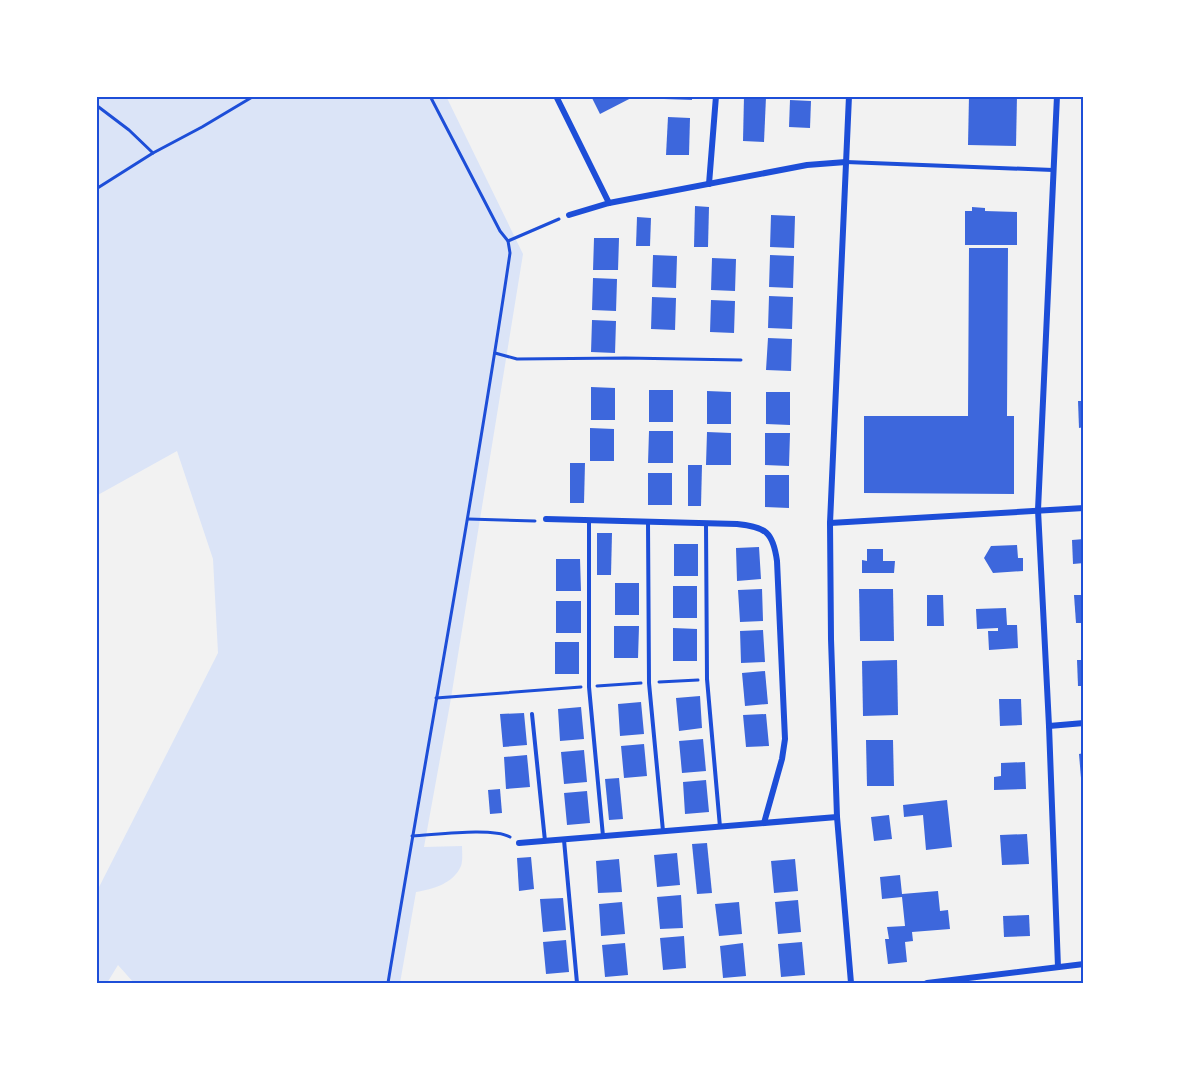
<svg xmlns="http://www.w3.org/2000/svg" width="1180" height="1079" viewBox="0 0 1180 1079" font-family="'Golos Text',sans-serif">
	<rect width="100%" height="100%" fill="#f2f2f2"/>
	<path fill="#dbe4f7" d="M96,96h350l77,158 -73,450 -26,143 38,-1c0,6 1,14 -1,20 -8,18 -28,23 -45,26l-16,91h-266l-16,-18 -11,18h-11v-90l122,-240 -5,-94 -36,-108 -81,45z"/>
	<g fill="#3d67dc">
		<polygon points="591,96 635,96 600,114"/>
		<polygon points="664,96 692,96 692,100 664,99"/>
		<polygon points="744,96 766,97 764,142 743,141"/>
		<polygon points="969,96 1017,96 1016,146 968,145"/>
		<polygon points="790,100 811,101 810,128 789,127"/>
		<polygon points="668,117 690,118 689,155 666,155"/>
		<polygon points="695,206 709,207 708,247 694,247"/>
		<polygon points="972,207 985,208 985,211 1017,212 1017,245 965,245 965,211 972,211"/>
		<polygon points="771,215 795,216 794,248 770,247"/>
		<polygon points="637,217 651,218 650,246 636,246"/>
		<polygon points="594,238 619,238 618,270 593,270"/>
		<polygon points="969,248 1008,248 1007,416 1014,416 1014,494 864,493 864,416 968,416"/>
		<polygon points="653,255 677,256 676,288 652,287"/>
		<polygon points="770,255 794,256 793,288 769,287"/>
		<polygon points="712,258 736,259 735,291 711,290"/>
		<polygon points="593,278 617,279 616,311 592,310"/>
		<polygon points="769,296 793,297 792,329 768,328"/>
		<polygon points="652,297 676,298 675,330 651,329"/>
		<polygon points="711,300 735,301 734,333 710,332"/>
		<polygon points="592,320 616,321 615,353 591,352"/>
		<polygon points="768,338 792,339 791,371 766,370"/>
		<polygon points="591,387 615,388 615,420 591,420"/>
		<rect x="649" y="390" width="24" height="32"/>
		<polygon points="707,391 731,392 731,424 707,424"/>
		<polygon points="766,392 790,392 790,425 766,424"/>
		<polygon points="1078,401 1084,401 1084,427 1079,428"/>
		<polygon points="590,428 614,429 614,461 590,461"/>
		<polygon points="649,431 673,431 673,463 648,463"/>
		<polygon points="707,432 731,433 731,465 706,465"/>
		<polygon points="765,433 790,433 789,466 765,465"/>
		<polygon points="570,463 585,463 584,503 570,503"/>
		<polygon points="688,465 702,465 701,506 688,506"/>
		<rect x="648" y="473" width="24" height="32"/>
		<polygon points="765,475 789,475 789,508 765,507"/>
		<polygon points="597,533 612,533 611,575 597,575"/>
		<polygon points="1084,539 1084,563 1073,564 1072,540"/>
		<rect x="674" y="544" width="24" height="32"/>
		<polygon points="1017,545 1018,558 1023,558 1023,571 993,573 984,558 991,546"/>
		<polygon points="759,547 761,579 737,581 736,548"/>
		<polygon points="867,549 883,549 883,561 895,561 894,573 862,573 862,560 867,561"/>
		<polygon points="556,559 580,559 581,591 556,591"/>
		<rect x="615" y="583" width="24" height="32"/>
		<rect x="673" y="586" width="24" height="32"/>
		<polygon points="762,589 763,621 740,622 738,590"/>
		<polygon points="859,589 893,589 894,641 860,641"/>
		<polygon points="927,595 943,595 944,626 927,626"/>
		<polygon points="1074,595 1084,595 1084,623 1076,623"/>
		<rect x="556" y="601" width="25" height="32"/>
		<polygon points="1006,608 1007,625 1017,625 1018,648 989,650 988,631 998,631 998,628 977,629 976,609"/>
		<polygon points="614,626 639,626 638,658 614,658"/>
		<polygon points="673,628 697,629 697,661 673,661"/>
		<polygon points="763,630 765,662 741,663 740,631"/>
		<rect x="555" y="642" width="24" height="32"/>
		<polygon points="897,660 898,715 863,716 862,661"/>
		<polygon points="1077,660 1084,660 1084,686 1078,686"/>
		<polygon points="765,671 768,704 745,706 742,673"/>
		<polygon points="700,696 702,728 679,731 676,698"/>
		<polygon points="999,699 1021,699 1022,725 1000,726"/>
		<polygon points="641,702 644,734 620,736 618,704"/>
		<polygon points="581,707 584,739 560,741 558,709"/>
		<polygon points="524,713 527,745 503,747 500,714"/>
		<polygon points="766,714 769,746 746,747 743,715"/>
		<polygon points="703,739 706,771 682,773 679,741"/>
		<polygon points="866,740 893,740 894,786 867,786"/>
		<polygon points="644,744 647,776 624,778 621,746"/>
		<polygon points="584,750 587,782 564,784 561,752"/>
		<polygon points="1084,753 1084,778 1081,778 1079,754"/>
		<polygon points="527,755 530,787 506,789 504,757"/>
		<polygon points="1025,762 1026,789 994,790 994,777 1001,776 1001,763"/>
		<polygon points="619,778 623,819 609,820 605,779"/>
		<polygon points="706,780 709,812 685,814 683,782"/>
		<polygon points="500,789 502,813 490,814 488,790"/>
		<polygon points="587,791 590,823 567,825 564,793"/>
		<polygon points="947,800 952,847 926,850 923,815 904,817 903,805"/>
		<polygon points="889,815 892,839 874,841 871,817"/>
		<polygon points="1081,828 1084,828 1084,844 1082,844"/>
		<polygon points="1027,834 1029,864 1002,865 1000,835"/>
		<polygon points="707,843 712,893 697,894 692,844"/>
		<polygon points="677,853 680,885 657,887 654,855"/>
		<polygon points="531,857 534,889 519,891 517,858"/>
		<polygon points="619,859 622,892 598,893 596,861"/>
		<polygon points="795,859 798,891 774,893 771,861"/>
		<polygon points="900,875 902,894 938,891 940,911 948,910 950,929 912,932 913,941 905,942 907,962 888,964 885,939 889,939 887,927 905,926 902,897 882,899 880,877"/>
		<polygon points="681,895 683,928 660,929 657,897"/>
		<polygon points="563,898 566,930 543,932 540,899"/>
		<polygon points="798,900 801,932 778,934 775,902"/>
		<polygon points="622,902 625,934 601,936 599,904"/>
		<polygon points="739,902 742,934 719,936 715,904"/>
		<polygon points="1029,915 1030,936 1004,937 1003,916"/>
		<polygon points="684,936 686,968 663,970 660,938"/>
		<polygon points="566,940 569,972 546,974 543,942"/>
		<polygon points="802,942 805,975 781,977 778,944"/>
		<polygon points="625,943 628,975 605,977 602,945"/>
		<polygon points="743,943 746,976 723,978 720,946"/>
	</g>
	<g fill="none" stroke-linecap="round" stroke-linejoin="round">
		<g stroke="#1d4ed8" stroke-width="3">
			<polyline points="96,105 129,130 153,153"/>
			<polyline points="96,189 153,153 202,127 254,96"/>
			<polyline points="508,241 559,219"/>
			<polyline points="495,353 517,359 625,358 741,360"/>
			<polyline points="468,519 535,521"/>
			<polyline points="659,682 698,680"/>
			<polyline points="597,686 641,683"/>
			<polyline points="436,698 581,687"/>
			<path d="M412,836c23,-1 80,-9 98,1"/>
			<path d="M388,983c40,-243 86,-486 122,-730l-2,-12 -8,-10 -70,-135"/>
		</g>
		<g stroke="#1d4ed8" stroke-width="4">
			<polyline points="846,162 1053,170"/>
			<polyline points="589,521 589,687 603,836"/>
			<polyline points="648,522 649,683 663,831"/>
			<polyline points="706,524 707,679 720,827"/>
			<polyline points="532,714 545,841"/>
			<polyline points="564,840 577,983"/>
		</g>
		<g stroke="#1d4ed8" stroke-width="6">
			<polyline points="556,96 609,203"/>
			<polyline points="849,96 830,523 831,639 837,817 851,983"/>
			<polyline points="1057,96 1038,510 1049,726 1058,967"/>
			<polyline points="709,184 716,96"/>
			<polyline points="569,215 609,203 807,165 846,162"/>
			<path d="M546,519l191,5c29,3 36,8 40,37l8,178 -3,20 -18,64"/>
			<polyline points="830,523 1084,508"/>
			<polyline points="1049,726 1084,723"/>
			<polyline points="519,843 837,817"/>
			<polyline points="927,983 1084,964"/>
		</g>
	</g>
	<rect width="1180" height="1079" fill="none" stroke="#ffffff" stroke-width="195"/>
	<rect x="98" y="98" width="984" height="884" fill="none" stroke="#1d4ed8" stroke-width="2"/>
</svg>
